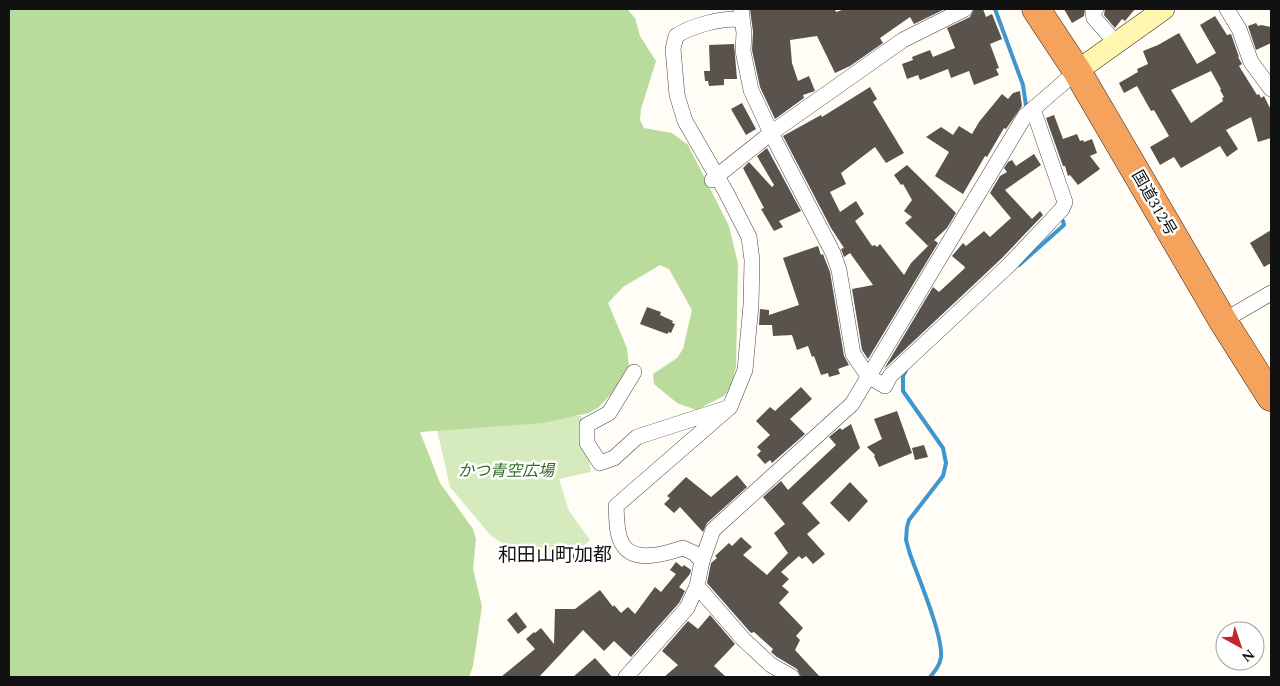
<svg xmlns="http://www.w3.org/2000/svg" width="1280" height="686" viewBox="0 0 1280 686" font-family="Spectral,'Noto Sans JP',serif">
	<rect width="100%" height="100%" fill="#fffdf5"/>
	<polygon fill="#d5ebbd" points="434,416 581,416 591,472 559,479 569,511 590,540 580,549 558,562 536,563 491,536 450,487"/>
	<polygon fill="#b9dc9c" points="9,9 627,9 635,18 640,36 656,61 641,109 640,120 644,128 672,133 688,145 729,226 738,264 736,367 730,388 724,396 696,410 677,403 654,384 653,374 677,358 683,349 692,310 669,269 660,265 623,287 608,303 627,348 629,368 627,377 598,408 589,413 543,423 420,432 440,483 473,529 476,539 473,569 482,606 473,666 469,677 9,677"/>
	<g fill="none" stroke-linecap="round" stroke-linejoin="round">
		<g stroke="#3f96cf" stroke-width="4">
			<polyline points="995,9 1023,85 1026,106"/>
			<polyline points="1019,265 1064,225 1063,221"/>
			<path d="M906,370l-3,6v15l40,57 3,15 -3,13 -34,44 -2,7 -1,13 4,14c8,23 33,81 31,103 -1,8 -6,14 -11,20"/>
		</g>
	</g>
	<g fill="#5a524d" fill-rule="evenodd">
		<polygon points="750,9 835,9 836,12 845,9 945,9 914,24 910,17 880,38 883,43 850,66 835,73 817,36 790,40 792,63 798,81 809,76 815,91 803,95 804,98 775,119 760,87 752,50 753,32"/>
		<polygon points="974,9 983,9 986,17 992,14 1002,39 990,44 999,68 996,69 999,75 974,85 969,71 951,78 948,69 920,80 918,75 907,79 902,64 913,60 912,57 930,50 933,57 955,48 947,28 970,17"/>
		<polygon points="1064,9 1085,9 1084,16 1072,23"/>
		<polygon points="1105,9 1135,9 1125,21 1122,19 1115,28 1104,15"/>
		<path d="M1215,16l12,19 4,-1 8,23h-1l4,7 -3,2 18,29 2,-1 2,4 3,-2 7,14v28l-13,4 -7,-25 -25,13 12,19 -11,8 -7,-11 -39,22 -7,-11 -14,8 -10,-18 19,-11 -15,-26 -3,1 -14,-25 -13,7 -5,-10 19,-11 -1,-3 11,-5 -5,-13 15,-6 21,-12 18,31 19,-11 -16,-28zM1211,71l10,18 -1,1 4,7 -2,1 1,3 -32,22 -20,-33z"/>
		<polygon points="1256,23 1258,26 1261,25 1271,27 1271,43 1256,50 1248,26"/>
		<polygon points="734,44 737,79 724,79 724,85 709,86 708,81 705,81 704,71 710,71 709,45"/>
		<polygon points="870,87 877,99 873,102 904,153 886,163 875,147 841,173 846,184 830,192 840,212 856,201 864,214 855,221 872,246 875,245 877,247 880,244 904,275 911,263 934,240 938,243 868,359 862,350 852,289 873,285 850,253 844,257 841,249 844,248 831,228 783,136 821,115 822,117"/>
		<polygon points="1020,91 1022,106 1006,129 1004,128 987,157 985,156 963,194 935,176 949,152 926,137 941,127 953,135 959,126 972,134 979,122 1002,94 1008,99 1013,93"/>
		<polygon points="742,103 756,129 746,135 731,109"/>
		<polygon points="1054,115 1063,139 1077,134 1080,141 1083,140 1084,142 1092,139 1097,153 1090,156 1100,169 1078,185 1070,175 1068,176 1065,166 1063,166 1046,118"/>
		<polygon points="767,148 801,211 779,221 783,227 774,231 761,209 764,208 743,168 749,162 772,187 774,185 757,156"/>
		<polygon points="1034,154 1041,165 1005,190 1032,219 1040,211 1043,215 1002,258 884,369 933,287 939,292 964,269 965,267 952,256 963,243 966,246 984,231 990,237 1011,218 990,193 1000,176 1007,172 1004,168 1008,162 1012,160 1016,166"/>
		<polygon points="907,165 956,213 947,228 928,246 905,223 912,217 904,211 912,200 903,184 901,185 894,175"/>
		<polygon points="1271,230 1271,263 1264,267 1250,243"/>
		<polygon points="818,246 821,255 823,254 824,257 830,272 844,356 849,365 838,369 840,374 829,377 828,373 821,375 814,356 812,357 808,346 797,350 792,335 773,336 772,325 759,325 760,309 769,310 769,315 799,305 783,258"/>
		<polygon points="647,307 661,312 660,315 673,321 672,323 675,324 671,333 669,332 667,334 640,324"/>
		<polygon points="801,387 812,399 790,419 805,434 772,463 770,460 765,464 757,455 761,451 757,447 770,435 756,421 770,407 775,411"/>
		<polygon points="897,411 912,453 879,467 874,456 875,455 867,447 882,439 874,419"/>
		<polygon points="851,424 860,448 802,503 820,523 807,534 825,554 813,564 806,556 802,559 799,556 781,572 789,579 782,586 789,592 779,603 803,628 796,636 800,640 795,650 820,677 801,677 797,669 777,657 771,652 773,649 754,632 751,633 707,583 711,563 717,558 715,556 729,543 732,546 741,537 752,547 743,555 767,575 788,553 774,533 785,524 763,497 781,481 788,490 836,445 829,437 840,428 842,430"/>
		<polygon points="924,445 928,457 915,460 912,448"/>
		<polygon points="737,475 747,487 707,523 703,532 680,507 674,513 664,504 670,498 667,496 686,477 711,497"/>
		<polygon points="850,482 868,501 849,522 830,503"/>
		<circle cx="569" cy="557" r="5.5"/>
		<polygon points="676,562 682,567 684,565 691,570 690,574 679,587 685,591 679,603 631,657 614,641 604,651 583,630 539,677 501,677 535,649 526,639 534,632 535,633 541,628 554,644 555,609 575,609 600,590 613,607 614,605 621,613 628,607 635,614 655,587 661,592 676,574 670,570"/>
		<polygon points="516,612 527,627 518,634 507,620"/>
		<polygon points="710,615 735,644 714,666 726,677 664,677 678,665 662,651 688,621 698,629"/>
		<polygon points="595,658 612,677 573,677"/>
	</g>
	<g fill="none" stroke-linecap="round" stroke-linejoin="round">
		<defs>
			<g id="street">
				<polyline points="741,9 744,33 743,51 751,90 771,133 833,253 839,270 853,354 868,376 885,386 890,376 1009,265 1062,209 1065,202 1033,109"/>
				<polyline points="1096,9 1093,13 1094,18 1117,44"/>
				<polyline points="1227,9 1239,29 1251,62 1271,89"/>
				<polyline points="712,180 771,133 903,40 965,9"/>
				<polyline points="1223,321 1271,293"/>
				<path d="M634,372l-25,41 -22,12v18l13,20 14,-5 23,-21 93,-30 -114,99c1,13 0,29 7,39 12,19 44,8 60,3l11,5 8,8"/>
				<path d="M730,407l15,-37 6,-65 1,-45 -3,-23 -23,-45 -41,-71 -8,-26 -4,-46 3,-13c15,-10 47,-19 65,-16"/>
				<polyline points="697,586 744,640 771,665 792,677"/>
				<polyline points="626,677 687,608 697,586 702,561 713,530 852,404 1025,116 1077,71"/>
			</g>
			<polyline id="secondary" points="1077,71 1164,9"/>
			<polyline id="highway" points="1036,9 1077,71 1223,321 1271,397"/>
		</defs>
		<use href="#street" stroke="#444" stroke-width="16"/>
		<use href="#secondary" stroke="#333" stroke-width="22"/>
		<use href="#highway" stroke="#222" stroke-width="29"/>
		<use href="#street" stroke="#fff" stroke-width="15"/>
		<use href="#secondary" stroke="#fff6b0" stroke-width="21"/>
		<use href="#highway" stroke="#f5a25d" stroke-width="28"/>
	</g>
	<g text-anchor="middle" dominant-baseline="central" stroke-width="5" stroke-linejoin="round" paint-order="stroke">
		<g font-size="16" fill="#111" stroke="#fff">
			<text transform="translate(1154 203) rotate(60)">国道312号</text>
		</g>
		<g font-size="16" font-style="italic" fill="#2f6b1f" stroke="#fff">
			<text x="506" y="471">かつ青空広場</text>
		</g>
		<g font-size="19" fill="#111" stroke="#fff">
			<text x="555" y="555">和田山町加都</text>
		</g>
	</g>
	<rect width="1280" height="686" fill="none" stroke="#111111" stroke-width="20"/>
	<g transform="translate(1240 646) rotate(140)"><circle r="24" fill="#ffffff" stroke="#a0a0a0"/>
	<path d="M0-4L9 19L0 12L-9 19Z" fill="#c4262e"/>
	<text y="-8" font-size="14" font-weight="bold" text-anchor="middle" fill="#111111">N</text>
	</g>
</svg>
